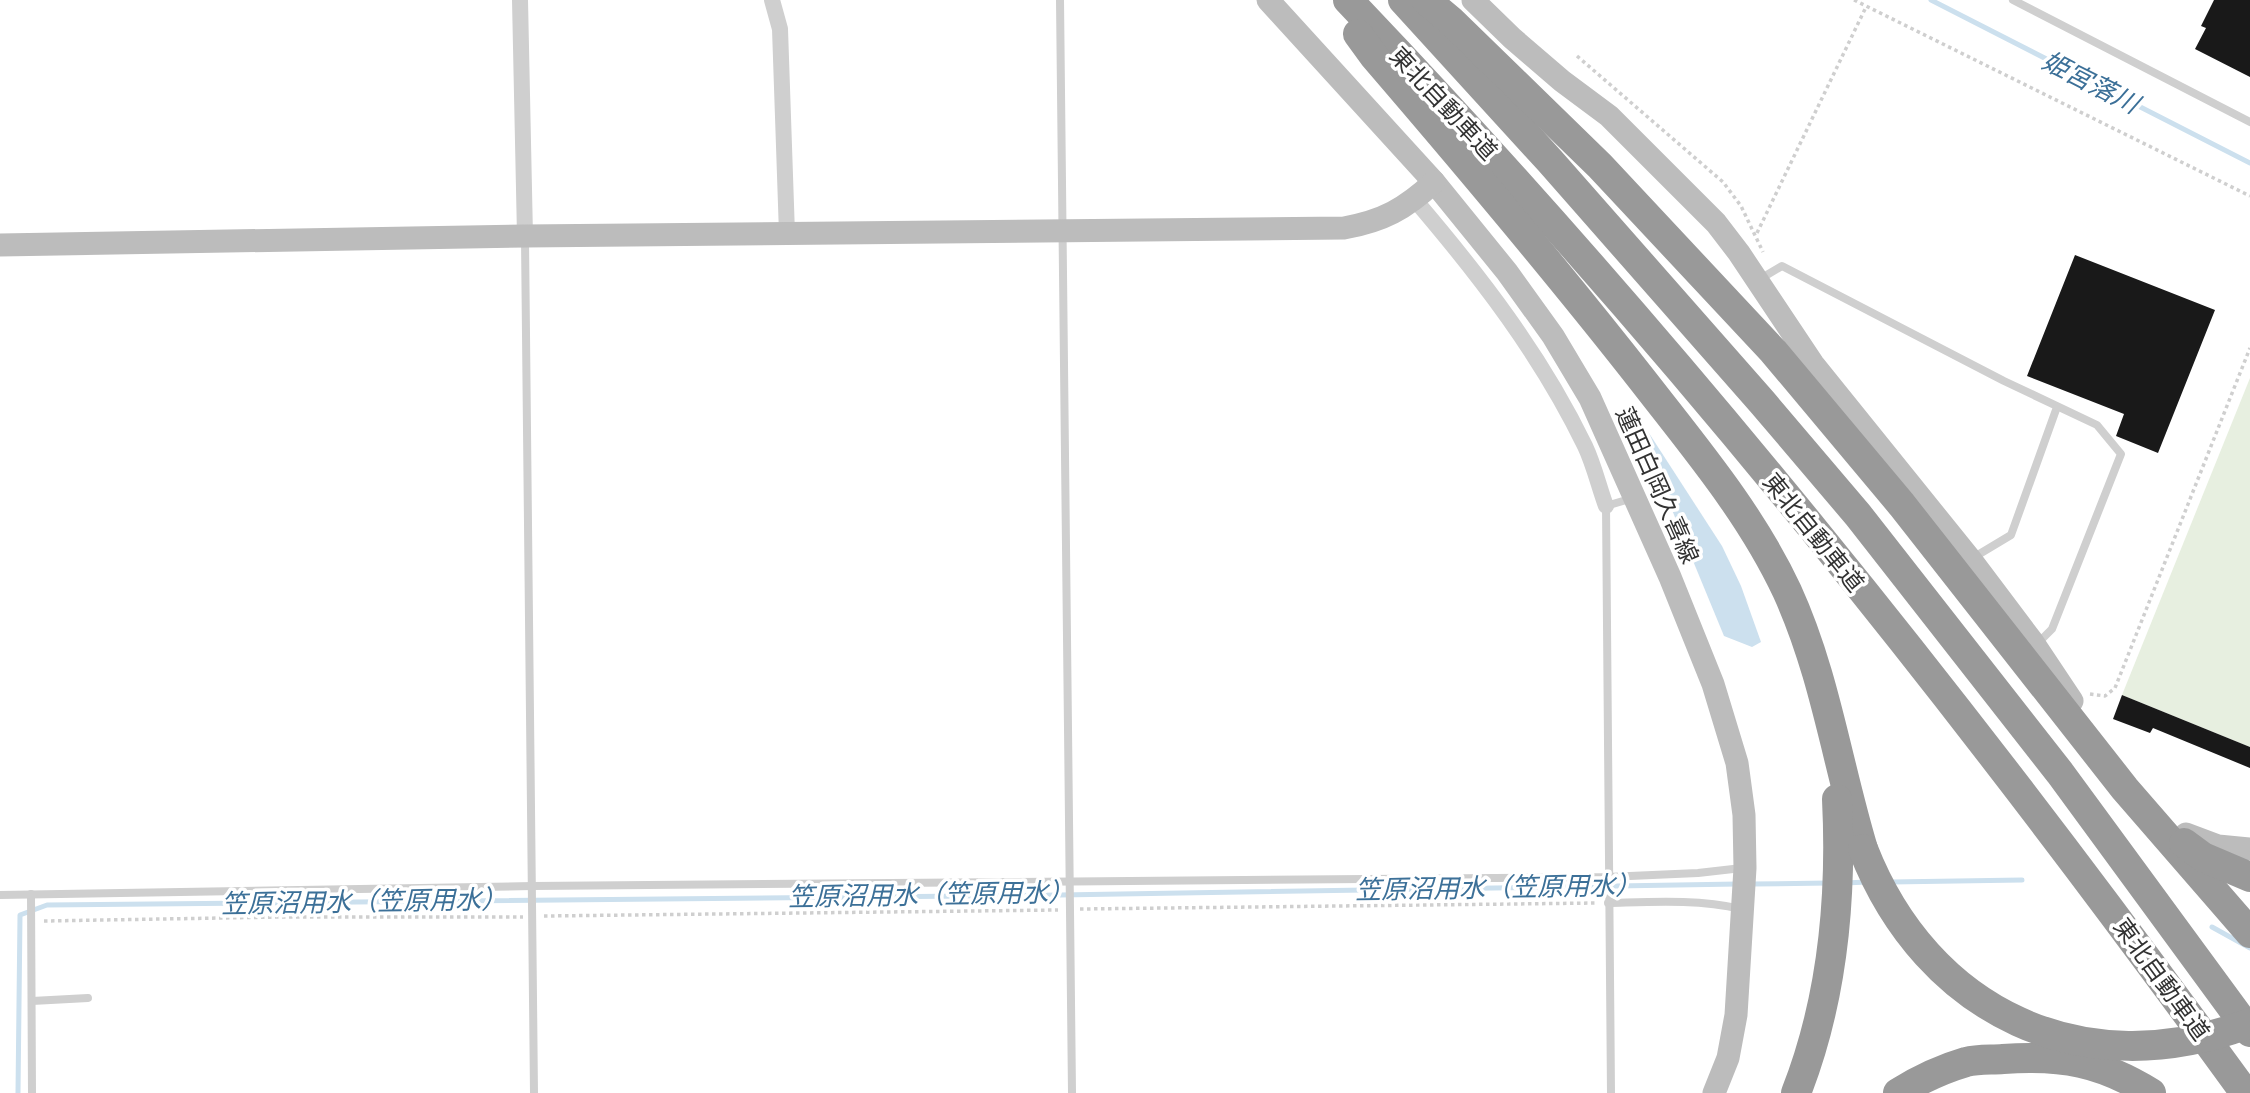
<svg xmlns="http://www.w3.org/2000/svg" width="2250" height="1093" viewBox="0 0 2250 1093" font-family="'Public Sans','Noto Sans JP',sans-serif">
	<rect width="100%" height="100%" fill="#fff"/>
	<polygon fill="#e7efe0" points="2250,378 2250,747 2122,695"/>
	<polygon fill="#cce0ee" points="1645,427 1722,546 1741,586 1761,642 1752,647 1724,636 1639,430"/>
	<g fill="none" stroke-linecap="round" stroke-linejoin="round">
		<g stroke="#cce0ee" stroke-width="5">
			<polyline points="1931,0 2250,163"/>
			<polyline points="1891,882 2022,880"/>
			<polyline points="1845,883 1867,882"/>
			<polyline points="1751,884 1829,883"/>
			<polyline points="2212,927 2250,948"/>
			<polyline points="18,1093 20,915 47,905 1060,895 1738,884"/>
		</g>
	</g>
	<g fill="#191919">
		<polygon points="2214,0 2250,0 2250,77 2195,49 2206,28 2201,26"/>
		<polygon points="2075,255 2215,310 2158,453 2116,436 2124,414 2027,376"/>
		<polygon points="2122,695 2250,747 2250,768 2153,728 2150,733 2113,719"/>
	</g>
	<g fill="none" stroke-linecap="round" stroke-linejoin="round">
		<g stroke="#cfcfcf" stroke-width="3.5" stroke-dasharray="3.5 3.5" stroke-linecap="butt">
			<polyline points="1854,0 2250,196"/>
			<polyline points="1577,56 1723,182 1741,206 1763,252"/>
			<polyline points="1757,233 1866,7"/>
			<polyline points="2090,694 2105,696 2115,688 2250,348"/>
			<polyline points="1080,909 1597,903"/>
			<polyline points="544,916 1058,910"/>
			<polyline points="44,921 280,917 523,917"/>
		</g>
		<g stroke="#cfcfcf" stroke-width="8">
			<polyline points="1060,0 1072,1093"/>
			<polyline points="2013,0 2250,122"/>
			<polyline points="525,239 534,1093"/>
			<polyline points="1760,279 1782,266 2004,381 2097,425 2121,454 2052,629 2036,645"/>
			<polyline points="1971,559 2011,535 2057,407"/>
			<polyline points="31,894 32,1093"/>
			<polyline points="0,895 533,886 1607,877 1698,873 1742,868"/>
			<path d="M1608,903c44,-1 89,-4 133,6"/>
			<polyline points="32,1001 88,998"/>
			<polyline points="1611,1093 1606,506 1633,498"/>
		</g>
		<g stroke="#cfcfcf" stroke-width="16">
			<polyline points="520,0 525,236"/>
			<polyline points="772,0 780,29 787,234"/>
			<path d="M1415,200c65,76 126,155 170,246 9,19 14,41 21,60"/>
		</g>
		<g stroke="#bcbcbc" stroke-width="23">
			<polyline points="1268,0 1434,182 1507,272 1553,336 1590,398 1670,577 1713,684 1737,763 1744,815 1745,868 1736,1015 1728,1058 1714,1093"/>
			<polyline points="1473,0 1512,38 1562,81 1609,116 1716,223 1739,253 1813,364 1971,560 2032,641 2072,701"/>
			<path d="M0,245l525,-9 819,-8c39,-7 61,-19 90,-46"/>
			<polyline points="2186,834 2218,846 2250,849"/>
		</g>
		<g stroke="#999" stroke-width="30">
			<path d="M1348,0c326,341 620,711 897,1093"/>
			<polyline points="1403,0 1550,161 1762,402 1858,515 2060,773 2250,1032"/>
			<polyline points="1426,0 1451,21 1600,166 1773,351 1902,505 2125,789 2250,933"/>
			<path d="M1358,34l16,22c92,107 183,215 270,326 52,67 107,132 143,209 38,83 50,172 76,258"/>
			<polyline points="2184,843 2203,857 2250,877"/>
			<path d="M1796,1093c37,-94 46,-194 41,-294"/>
			<path d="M1898,1093c21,-13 44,-24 68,-31 12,-3 25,-2 37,-3 59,-4 98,3 148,34"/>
		</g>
		<path stroke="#999" stroke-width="30" d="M1863,849c64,164 221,238 387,174"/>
	</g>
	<g text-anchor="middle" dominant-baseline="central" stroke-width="7" stroke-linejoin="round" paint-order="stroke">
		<g font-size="24" fill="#323232" stroke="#fff">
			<text transform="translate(1444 103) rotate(47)">東北自動車道</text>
			<text transform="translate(1658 485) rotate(66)">蓮田白岡久喜線</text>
			<text transform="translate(1814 532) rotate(51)">東北自動車道</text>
			<text transform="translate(2162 979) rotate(54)">東北自動車道</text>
		</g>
		<g font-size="26" font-style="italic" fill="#3c7098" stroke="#fff">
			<text transform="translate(2091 82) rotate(27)">姫宮落川</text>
			<text transform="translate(1498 887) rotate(-1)">笠原沼用水（笠原用水）</text>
			<text transform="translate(931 894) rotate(-1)">笠原沼用水（笠原用水）</text>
			<text transform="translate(364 901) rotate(-1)">笠原沼用水（笠原用水）</text>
		</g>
	</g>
</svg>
